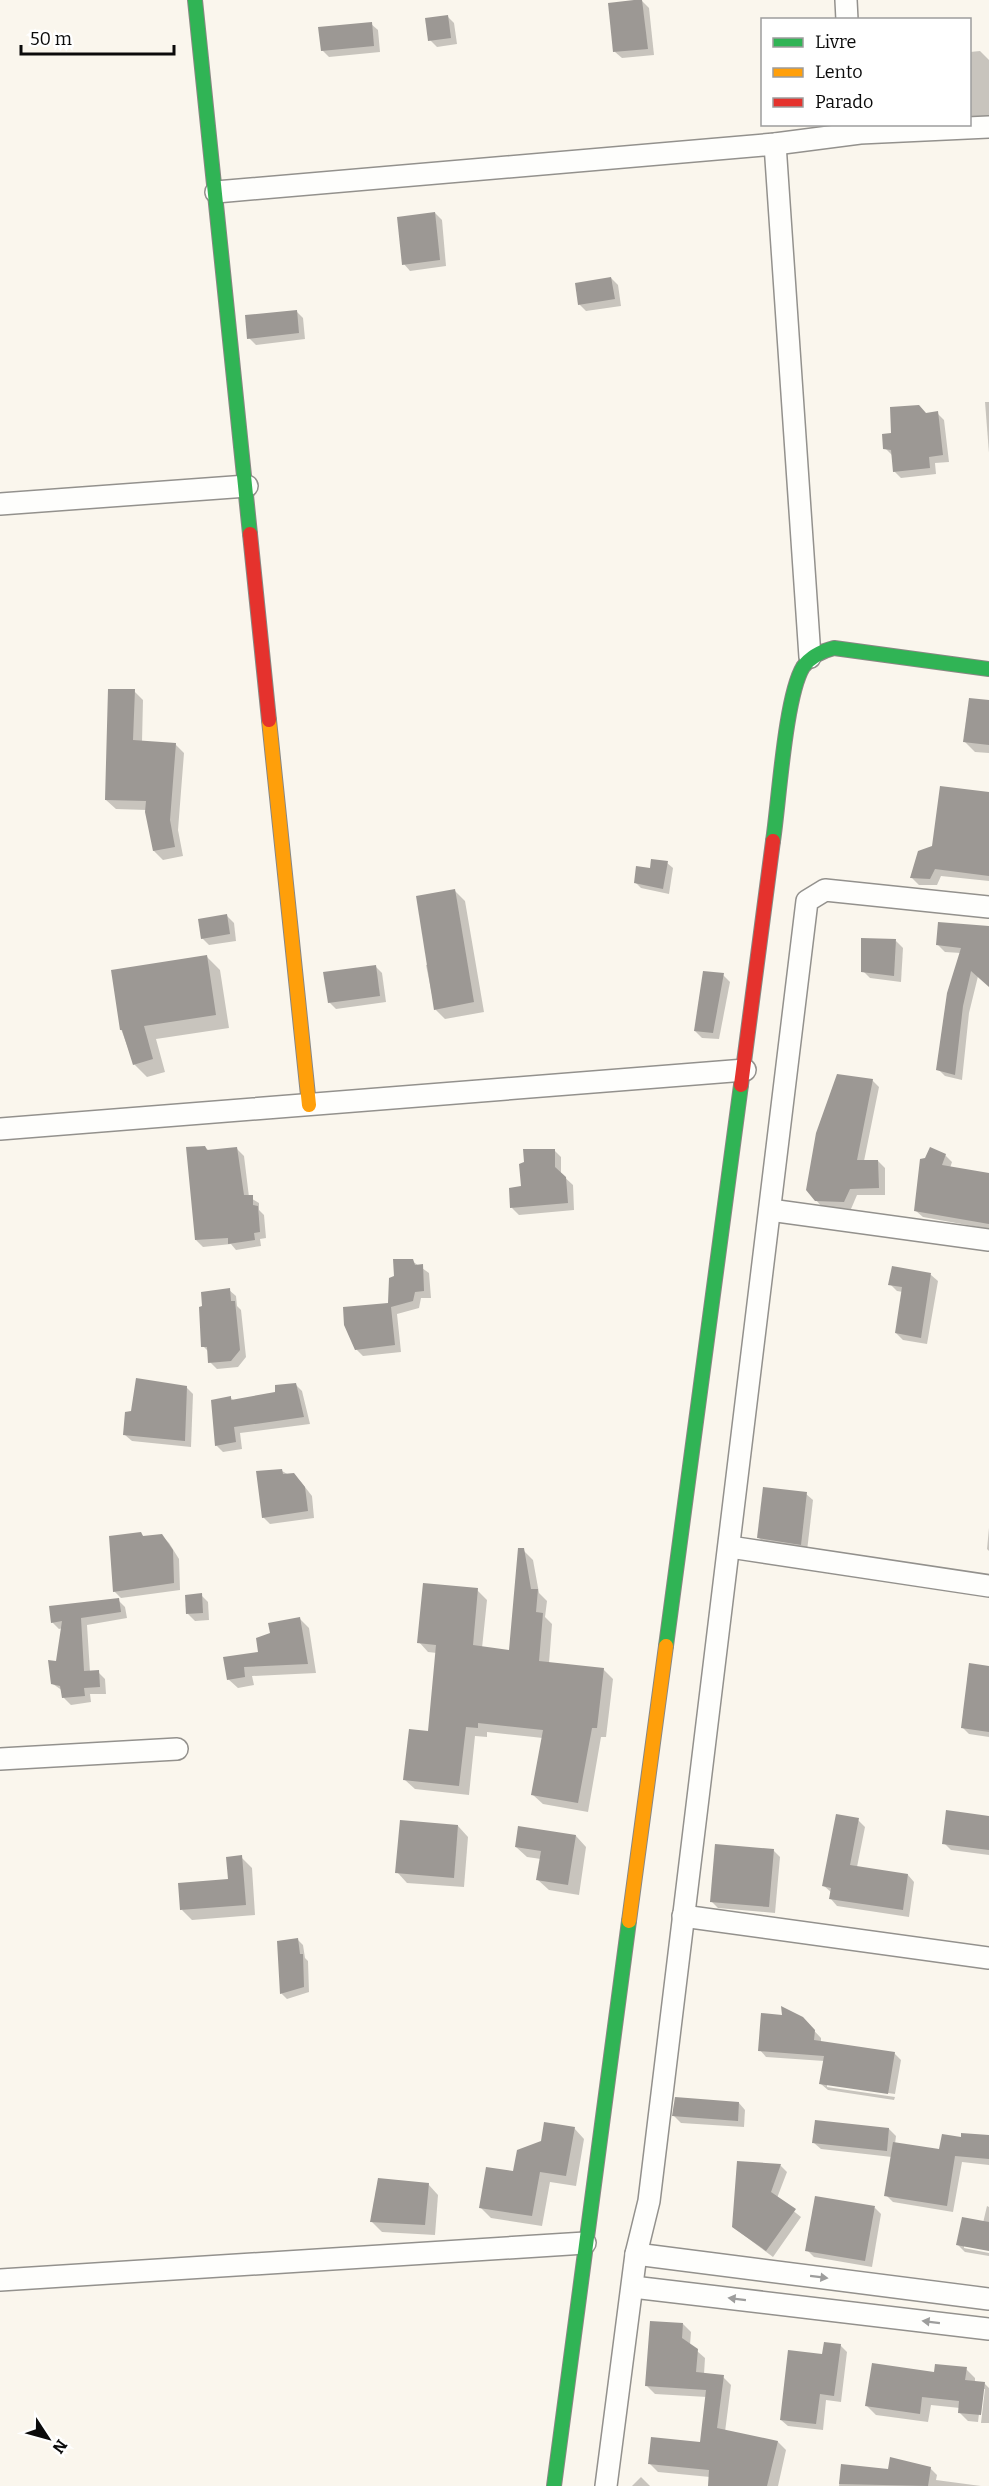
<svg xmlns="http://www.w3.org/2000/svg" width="989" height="2486" viewBox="0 0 989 2486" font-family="Bitter,serif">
	<rect width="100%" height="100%" fill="#faf6ed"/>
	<g fill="#0003">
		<polygon points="642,1 649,8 654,55 622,58 615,52"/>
		<polygon points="447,16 454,23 457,44 437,47 430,40"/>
		<polygon points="371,24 378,30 380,52 329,57 322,50"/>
		<polygon points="980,51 989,60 989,117 970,117 970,52"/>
		<polygon points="435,213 442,220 446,266 410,271 404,264"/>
		<polygon points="611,278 618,285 621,306 586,311 579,304"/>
		<polygon points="296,311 303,318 305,339 256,345 249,338"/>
		<polygon points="985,402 989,402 989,453"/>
		<polygon points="937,413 944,420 949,462 935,463 936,474 901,478 894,471 892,455 885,448 893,435 926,414"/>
		<polygon points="134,691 143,700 142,742 175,744 184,753 178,830 183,856 163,860 154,851 147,810 116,809 106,800"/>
		<polygon points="989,702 989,753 975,752 964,741"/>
		<polygon points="989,794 989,881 941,876 937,885 919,885 912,878 933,847"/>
		<polygon points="667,863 673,868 669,894 641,888 635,882 651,869"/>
		<polygon points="454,890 465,901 484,1012 445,1019 435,1009 426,965 430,964"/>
		<polygon points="227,916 234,923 236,941 209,945 202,938"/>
		<polygon points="940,923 981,964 969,1013 962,1080 945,1076 938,1069 961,953 945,952 938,945"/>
		<polygon points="896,941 903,948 901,982 870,978 863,971"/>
		<polygon points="207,957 220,970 229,1028 156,1039 165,1072 147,1077 134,1064 121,1029"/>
		<polygon points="375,966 382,973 386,1002 336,1009 329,1002"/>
		<polygon points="723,975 730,982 719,1039 702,1038 695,1031"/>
		<polygon points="872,1080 879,1087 864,1161 878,1161 885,1168 885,1195 857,1195 851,1209 823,1208 816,1200"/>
		<polygon points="205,1147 209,1151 237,1149 244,1156 249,1197 259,1203 259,1210 264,1215 266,1238 260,1239 261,1246 236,1250 231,1244 203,1247 196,1240"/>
		<polygon points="554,1150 561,1157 561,1174 573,1185 574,1210 519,1215 512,1208 523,1187"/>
		<polygon points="945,1155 952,1162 950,1168 989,1174 989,1229 923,1217 916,1211"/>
		<polygon points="412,1261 429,1273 431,1298 421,1298 419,1308 397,1314 401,1352 363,1356 356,1349 390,1304"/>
		<polygon points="893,1268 931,1275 938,1281 927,1344 903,1340 896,1333 903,1292 897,1291 890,1284"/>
		<polygon points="229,1290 236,1296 237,1306 241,1310 246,1357 238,1367 217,1369 210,1362 209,1352 203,1346"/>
		<polygon points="295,1384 302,1391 310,1424 240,1433 242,1449 223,1452 216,1445 231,1398 234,1401 277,1394"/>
		<polygon points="186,1387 193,1394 191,1447 132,1441 125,1435"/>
		<polygon points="282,1471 301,1482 312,1496 314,1518 270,1524 263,1517"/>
		<polygon points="806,1494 813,1500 807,1551 766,1545 759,1538"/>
		<polygon points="989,1528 989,1551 987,1549"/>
		<polygon points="141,1534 145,1538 162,1536 169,1543 179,1559 180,1590 121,1598 114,1591"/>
		<polygon points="523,1550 533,1560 539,1593 547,1601 545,1617 552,1624 549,1663 603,1669 613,1679 606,1737 601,1737 588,1812 543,1804 533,1795 543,1738 487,1732 487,1737 475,1736 469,1795 415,1789 405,1780 429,1733 437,1653 428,1652 419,1642 477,1590 487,1600 482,1648 511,1652"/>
		<polygon points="201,1595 208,1602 209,1620 195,1621 188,1614"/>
		<polygon points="118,1600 125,1607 127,1618 87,1625 90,1672 98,1672 105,1679 106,1694 90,1694 91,1702 71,1705 64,1698 63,1691 53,1684 63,1628 59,1629 52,1622"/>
		<polygon points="299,1618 309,1628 316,1673 252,1676 254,1685 238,1688 228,1679 259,1653 272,1634"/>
		<polygon points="989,1667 989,1737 969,1734 963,1728"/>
		<polygon points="989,1817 989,1855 951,1850 944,1843"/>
		<polygon points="858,1820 865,1827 857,1867 908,1875 914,1882 909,1917 837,1906 831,1899 832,1893 823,1885"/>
		<polygon points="458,1826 468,1837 464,1887 407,1883 397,1872"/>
		<polygon points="576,1836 586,1847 579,1895 549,1890 538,1880 541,1859 527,1857 516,1847"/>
		<polygon points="773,1850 780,1857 775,1913 718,1908 711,1901"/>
		<polygon points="241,1857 252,1868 255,1915 192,1920 182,1910 229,1880"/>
		<polygon points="297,1939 303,1945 305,1958 308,1961 309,1992 287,1999 281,1993"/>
		<polygon points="802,2018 821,2038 821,2042 894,2053 901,2060 895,2094 827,2084 827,2087 895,2097 894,2100 828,2090 821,2084 824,2061 766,2057 760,2050"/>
		<polygon points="739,2103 745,2110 744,2127 681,2123 674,2116"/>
		<polygon points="574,2128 584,2139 576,2186 550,2182 542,2226 491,2218 481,2208 514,2173"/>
		<polygon points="889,2129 896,2136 895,2144 940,2151 962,2139 989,2137 989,2165 962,2162 953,2212 893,2202 886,2195 892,2157 821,2149 814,2143"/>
		<polygon points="780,2165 787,2172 777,2198 801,2217 773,2257 733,2227"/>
		<polygon points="428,2184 438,2195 435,2235 382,2232 372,2222"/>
		<polygon points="987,2206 989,2207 989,2250 964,2245 964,2248 989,2253 989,2256 965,2252 958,2245 983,2223"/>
		<polygon points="875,2208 881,2214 872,2267 814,2257 807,2250"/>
		<polygon points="683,2324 691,2332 690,2345 705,2358 704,2374 723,2377 731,2385 725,2432 778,2442 786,2450 778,2486 709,2486 710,2477 658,2472 650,2464 701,2444 707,2397 655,2394 647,2386"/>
		<polygon points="840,2345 847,2352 841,2402 826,2400 823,2430 788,2426 781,2420 824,2355"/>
		<polygon points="966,2369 975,2378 975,2382 984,2383 989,2388 989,2423 981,2423 985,2389 982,2389 978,2422 968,2421 959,2412 960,2408 931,2405 928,2422 876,2415 867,2406 935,2373"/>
		<polygon points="891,2459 930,2468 937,2475 936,2480 981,2486 839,2486 842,2465 889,2471"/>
		<polygon points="641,2477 650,2486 632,2486"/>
	</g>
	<g fill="#9c9894">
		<polygon points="634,0 642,0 648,49 613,52 608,3"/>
		<polygon points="448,15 451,38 428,41 425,18"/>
		<polygon points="372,22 374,46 321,51 318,27"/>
		<polygon points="435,212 440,260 402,265 397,217"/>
		<polygon points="611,277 615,299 578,305 575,283"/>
		<polygon points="297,310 299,333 247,339 245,315"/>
		<polygon points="919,405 926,413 938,411 943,455 929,457 930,468 893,472 891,450 883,449 882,434 891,433 890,407"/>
		<polygon points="108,689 135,689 133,740 176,743 170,820 175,847 153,851 145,812 146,801 105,800"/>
		<polygon points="969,698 989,700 989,745 963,742"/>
		<polygon points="940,786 989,792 989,876 935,869 930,879 910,878 918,851 932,846"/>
		<polygon points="651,859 668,861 663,889 634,883 636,866 650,868"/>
		<polygon points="455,889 474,1002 434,1010 416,896"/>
		<polygon points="227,914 230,934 201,939 198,919"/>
		<polygon points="938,922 989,926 989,987 971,971 963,1006 955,1075 936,1070 947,993 961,948 936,945"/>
		<polygon points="861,938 896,939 894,976 861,972"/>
		<polygon points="207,955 216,1015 144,1026 153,1059 133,1065 122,1030 120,1030 111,970"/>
		<polygon points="376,965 380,996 328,1003 323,972"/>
		<polygon points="703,971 724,973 713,1033 694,1031"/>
		<polygon points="837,1074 873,1079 857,1160 878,1160 879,1188 850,1189 844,1202 815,1201 806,1190 816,1133"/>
		<polygon points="205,1146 207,1150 237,1147 244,1195 253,1195 253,1205 258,1206 260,1232 254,1233 255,1240 228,1244 228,1238 195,1240 186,1147"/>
		<polygon points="930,1147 946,1154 942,1165 989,1173 989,1224 914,1211 920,1159 925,1158"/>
		<polygon points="523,1149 555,1149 555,1167 566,1177 568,1203 510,1208 509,1188 521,1186 519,1164 524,1162"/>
		<polygon points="393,1259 413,1259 415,1265 423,1264 424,1291 415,1292 413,1301 391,1307 395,1345 355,1350 344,1325 343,1307 388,1303 389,1278 394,1276"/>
		<polygon points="892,1266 931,1273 921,1338 895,1333 902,1287 888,1285"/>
		<polygon points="230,1288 231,1301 235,1301 240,1350 231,1361 208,1363 207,1347 201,1347 199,1307 202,1306 201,1292"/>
		<polygon points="136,1378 187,1386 185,1441 123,1435 125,1412 131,1411"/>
		<polygon points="296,1383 304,1417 234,1427 236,1442 215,1446 211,1400 231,1396 231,1400 275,1392 275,1385"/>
		<polygon points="282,1469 283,1474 294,1473 305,1487 308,1511 262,1518 256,1471"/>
		<polygon points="763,1487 807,1492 801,1545 757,1538"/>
		<polygon points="141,1532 143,1536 162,1534 173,1550 174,1583 113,1592 109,1536"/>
		<polygon points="518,1548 524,1548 531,1589 538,1589 536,1612 543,1613 539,1661 604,1668 597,1728 592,1728 578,1803 531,1795 543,1730 478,1723 478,1728 466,1727 459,1786 403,1780 409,1729 428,1731 436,1645 417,1643 423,1583 478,1588 473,1645 509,1650"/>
		<polygon points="202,1593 203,1613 186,1614 185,1595"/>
		<polygon points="119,1598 121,1612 81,1618 84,1671 99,1670 100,1687 84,1688 85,1696 62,1698 60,1686 51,1684 48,1660 56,1661 62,1621 51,1623 49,1606"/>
		<polygon points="300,1617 308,1664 244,1667 245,1677 227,1680 223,1657 258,1652 256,1638 270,1633 268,1623"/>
		<polygon points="969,1663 989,1666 989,1732 961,1728"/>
		<polygon points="946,1810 989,1816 989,1850 942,1844"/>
		<polygon points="836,1814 859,1818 850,1865 908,1874 903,1910 829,1899 831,1888 822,1886"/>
		<polygon points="400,1820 458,1825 454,1878 395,1873"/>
		<polygon points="518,1826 576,1835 568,1885 536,1880 541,1851 515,1847"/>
		<polygon points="715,1844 774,1849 769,1907 710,1902"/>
		<polygon points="242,1855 246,1905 180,1910 178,1883 228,1879 226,1857"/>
		<polygon points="298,1938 300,1954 303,1954 304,1987 280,1994 277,1941"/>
		<polygon points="781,2006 803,2017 815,2030 814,2040 895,2052 888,2094 819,2084 824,2056 758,2051 761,2013 782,2015"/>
		<polygon points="675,2097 739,2102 738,2121 672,2116"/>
		<polygon points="815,2120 889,2128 887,2151 812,2143"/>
		<polygon points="544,2122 575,2127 566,2176 540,2172 532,2216 479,2208 486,2167 513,2171 517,2150 541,2141"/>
		<polygon points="961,2133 989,2135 989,2159 955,2156 947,2206 884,2196 893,2142 939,2149 942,2134 961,2137"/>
		<polygon points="737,2161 781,2164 771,2192 796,2209 766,2251 732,2227"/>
		<polygon points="378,2178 429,2183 425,2225 370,2222"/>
		<polygon points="815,2196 875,2206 865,2261 805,2251"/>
		<polygon points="962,2217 989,2222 989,2251 956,2245"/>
		<polygon points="650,2321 683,2323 682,2338 698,2349 696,2372 724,2375 717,2428 778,2441 767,2486 708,2486 709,2470 648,2464 651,2437 700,2442 706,2390 645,2386"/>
		<polygon points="824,2342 841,2344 834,2396 820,2394 816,2424 780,2420 788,2350 822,2354"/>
		<polygon points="872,2363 934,2372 935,2364 967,2367 965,2380 985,2382 981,2415 958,2413 959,2401 922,2397 920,2414 865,2406"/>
		<polygon points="890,2457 931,2467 928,2486 839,2484 841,2464 888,2469"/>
	</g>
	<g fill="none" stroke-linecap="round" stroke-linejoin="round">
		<defs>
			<g id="street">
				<polyline points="846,0 847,20"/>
				<polyline points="775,144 810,657"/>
				<polyline points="216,192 775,144 860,133 989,127"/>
				<polyline points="0,504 247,486"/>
				<polyline points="0,1129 745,1070"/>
				<polyline points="770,1210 989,1240"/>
				<polyline points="730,1547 989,1586"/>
				<polyline points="0,1759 177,1749"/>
				<polyline points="683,1916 989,1958"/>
				<polyline points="636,2254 989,2299"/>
				<polyline points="0,2280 585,2243"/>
				<polyline points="633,2287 989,2329"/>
				<polyline points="606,2486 636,2254 649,2201 807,901 825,890 989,907"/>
			</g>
			<g id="fast">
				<polyline points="195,0 250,534"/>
				<path d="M773,841c6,-39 12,-144 30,-174 8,-11 19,-16 31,-19l155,21"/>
				<polyline points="666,1646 741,1085"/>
				<polyline points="554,2486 629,1921"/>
			</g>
			<g id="slow">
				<polyline points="269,720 309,1105"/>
				<polyline points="629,1921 666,1646"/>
			</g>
			<g id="jam">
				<polyline points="250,534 269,720"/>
				<polyline points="741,1085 773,841"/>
			</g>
		</defs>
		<use href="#street" stroke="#93918d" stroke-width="24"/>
		<use href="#fast" stroke="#898783" stroke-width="16"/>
		<use href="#slow" stroke="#898783" stroke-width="16"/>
		<use href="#jam" stroke="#898783" stroke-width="16"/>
		<use href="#street" stroke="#fefefc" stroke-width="21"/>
		<use href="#fast" stroke="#30b455" stroke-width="14"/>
		<use href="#slow" stroke="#ff9f0a" stroke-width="14"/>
		<use href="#jam" stroke="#e5322d" stroke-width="14"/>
	</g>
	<defs><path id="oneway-solid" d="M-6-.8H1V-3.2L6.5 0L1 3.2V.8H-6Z" transform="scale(1.5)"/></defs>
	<g fill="#9d9d9c">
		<use href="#oneway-solid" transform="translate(819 2277) rotate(7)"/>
		<use href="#oneway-solid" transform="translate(737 2299) rotate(-173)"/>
		<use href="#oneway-solid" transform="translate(931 2322) rotate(-173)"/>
	</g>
	<rect x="761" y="18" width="210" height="108" fill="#ffffff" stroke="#9d9d9d" stroke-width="1.5"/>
	<rect x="773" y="38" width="30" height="9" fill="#30b455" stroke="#9d9d9d" stroke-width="1.5"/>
	<text x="815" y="48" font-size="18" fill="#0b0b0b">Livre</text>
	<rect x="773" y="68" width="30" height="9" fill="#ff9f0a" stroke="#9d9d9d" stroke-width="1.5"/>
	<text x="815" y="78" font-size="18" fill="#0b0b0b">Lento</text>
	<rect x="773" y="98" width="30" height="9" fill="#e5322d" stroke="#9d9d9d" stroke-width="1.5"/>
	<text x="815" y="108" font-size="18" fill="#0b0b0b">Parado</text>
	<g transform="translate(48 2438) rotate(126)" stroke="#ffffff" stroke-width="4.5" paint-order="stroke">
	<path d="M0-4.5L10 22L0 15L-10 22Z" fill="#0b0b0b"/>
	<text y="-9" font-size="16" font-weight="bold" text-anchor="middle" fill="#0b0b0b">N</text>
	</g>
	<path d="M21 45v9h153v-9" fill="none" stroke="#0b0b0b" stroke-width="3"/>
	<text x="30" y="45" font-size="18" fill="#0b0b0b" stroke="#ffffff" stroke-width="4.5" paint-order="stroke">50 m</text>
</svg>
